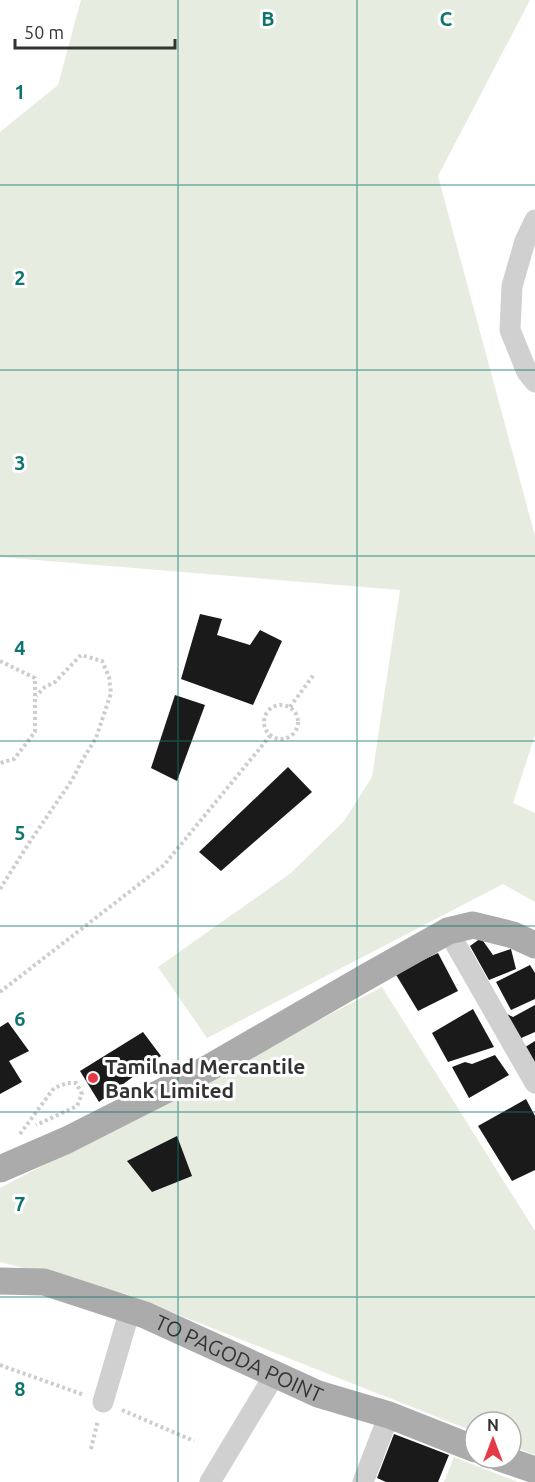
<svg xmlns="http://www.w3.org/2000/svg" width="535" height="1482" viewBox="0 0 535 1482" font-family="Ubuntu,sans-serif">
	<rect width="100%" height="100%" fill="#fff"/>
	<g fill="#e6ecdf">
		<polygon points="81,0 530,0 438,176 535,536 535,735 513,803 535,813 535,902 503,884 207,1038 158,967 291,873 344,821 372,777 400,590 0,557 0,132 58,85"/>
		<polygon points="382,987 535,1231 535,1455 511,1446 511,1422 475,1422 475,1432 126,1294 0,1262 0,1188"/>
		<polygon points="454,1457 518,1482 444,1482"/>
	</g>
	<g fill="#1a1a1a">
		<polygon points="200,614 222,619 217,635 250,645 260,630 282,641 253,705 181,679"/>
		<polygon points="175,695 205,705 177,781 151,768"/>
		<polygon points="288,767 312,792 221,871 199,852"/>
		<polygon points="481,938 493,955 511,949 516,969 489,980 470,946"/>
		<polygon points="438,953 458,991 418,1011 395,973"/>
		<polygon points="530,965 535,973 535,999 511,1010 496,982"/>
		<polygon points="535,1005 535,1032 519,1039 501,1011 513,1017"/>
		<polygon points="473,1009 494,1047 448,1062 432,1033"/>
		<polygon points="8,1022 29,1051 9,1061 22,1082 0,1094 0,1027"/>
		<polygon points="143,1032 161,1056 99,1102 80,1071"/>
		<polygon points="535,1041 535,1063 522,1049"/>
		<polygon points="495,1055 509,1075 469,1098 452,1067 465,1062 472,1064"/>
		<polygon points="526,1099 535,1116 535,1170 512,1181 478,1126"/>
		<polygon points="177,1136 192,1176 152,1192 127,1161"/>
		<polygon points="394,1434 449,1455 438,1482 386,1482 377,1478"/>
	</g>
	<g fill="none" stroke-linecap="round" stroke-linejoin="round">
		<g stroke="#cdcdcd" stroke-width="4" stroke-dasharray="3 3" stroke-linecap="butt">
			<polyline points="0,661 35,678 35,732 14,759 0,763"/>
			<circle cx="281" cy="722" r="17"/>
			<polyline points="290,707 315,673"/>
			<polyline points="0,889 29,843 72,780 83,759 96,738 111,693 109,677 102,661 81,655 55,682 45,687 36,696"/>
			<polyline points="0,992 164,865 270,736"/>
			<polyline points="20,1134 54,1088 67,1083 76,1083 82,1094 77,1106 36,1125"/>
			<polyline points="0,1365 84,1395"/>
			<polyline points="122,1410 194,1441"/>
			<polyline points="91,1449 98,1420"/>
		</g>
		<g stroke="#d0d0d0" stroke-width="21">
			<polyline points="535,220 525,241 512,286 510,330 527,372 535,382"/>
			<polyline points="448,931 535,1083"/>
			<polyline points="103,1402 130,1310"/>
			<polyline points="210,1482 275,1374"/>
			<polyline points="363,1482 389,1415"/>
		</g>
		<g stroke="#ababab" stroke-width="27">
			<polyline points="0,1169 67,1140 207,1069 368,976 448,931 473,925 513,935 535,945"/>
			<path id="s1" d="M0,1281l44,1 101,33 173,79 71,21 86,34"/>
			<polyline points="500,1458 535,1470"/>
		</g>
	</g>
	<path fill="none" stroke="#0f766e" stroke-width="1.5" stroke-opacity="0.55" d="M178,0v1482M357,0v1482M0,185h535M0,370h535M0,556h535M0,741h535M0,926h535M0,1112h535M0,1297h535"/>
	<circle fill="#e63946" stroke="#fff" stroke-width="2" cx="93" cy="1078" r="6"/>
	<g text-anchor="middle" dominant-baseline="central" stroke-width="6" stroke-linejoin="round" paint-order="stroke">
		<g font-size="21" font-weight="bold" fill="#333" stroke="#fff" text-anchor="start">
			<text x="105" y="1066">Tamilnad Mercantile<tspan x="105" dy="24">Bank Limited</tspan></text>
		</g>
		<g font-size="21" fill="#333" stroke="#fff">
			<text stroke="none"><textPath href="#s1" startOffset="254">TO PAGODA POINT</textPath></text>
		</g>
	</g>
	<g font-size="20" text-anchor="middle" font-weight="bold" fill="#0f766e" stroke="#fff" stroke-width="6" stroke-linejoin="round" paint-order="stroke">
		<text x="268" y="26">B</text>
		<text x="446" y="26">C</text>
		<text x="20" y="99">1</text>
		<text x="20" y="285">2</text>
		<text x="20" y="470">3</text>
		<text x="20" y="655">4</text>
		<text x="20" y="840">5</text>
		<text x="20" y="1026">6</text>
		<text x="20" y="1211">7</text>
		<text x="20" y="1396">8</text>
	</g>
	<g transform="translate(493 1440)"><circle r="28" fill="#ffffff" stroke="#adadad" stroke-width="1.5"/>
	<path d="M0-4.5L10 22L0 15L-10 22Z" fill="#e63946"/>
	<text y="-9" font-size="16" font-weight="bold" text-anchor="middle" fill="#333333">N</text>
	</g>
	<path d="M15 39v9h160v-9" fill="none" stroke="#333333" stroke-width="3"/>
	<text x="24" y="39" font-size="18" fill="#333333" stroke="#ffffff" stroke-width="4.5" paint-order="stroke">50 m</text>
</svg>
